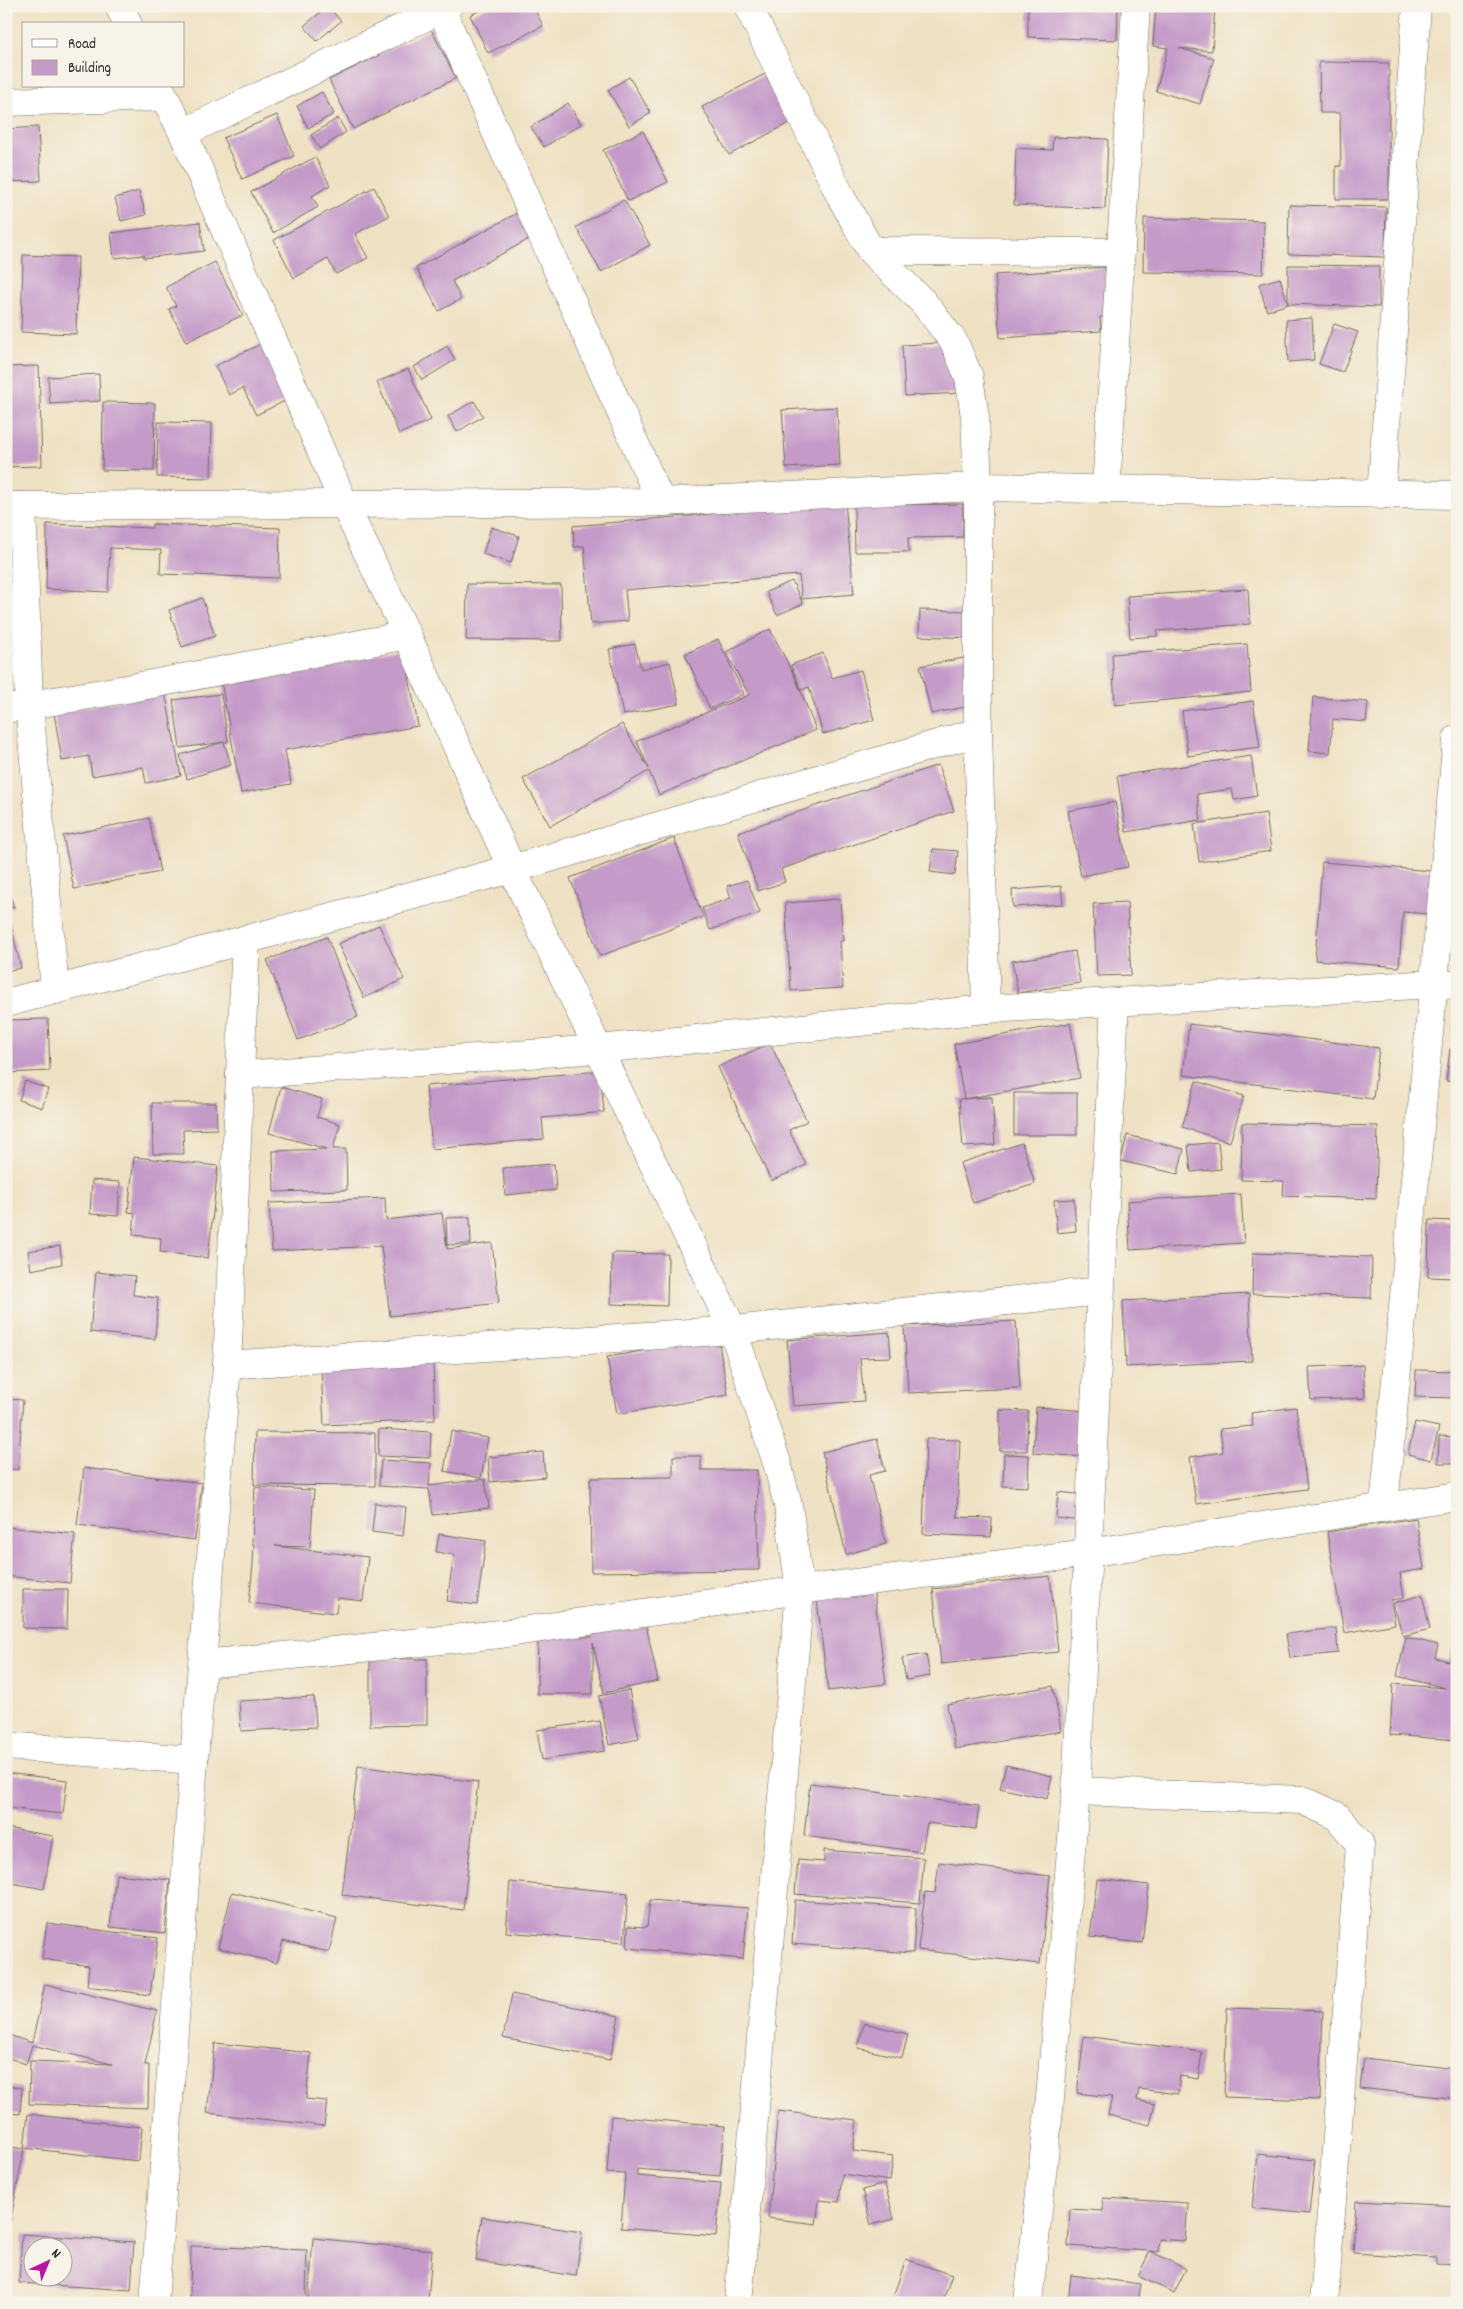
<svg xmlns="http://www.w3.org/2000/svg" width="1463" height="2309" viewBox="0 0 1463 2309" font-family="Dekko,sans-serif">
	<rect width="100%" height="100%" fill="#f7f3e8"/>
	<filter id="ink" filterUnits="userSpaceOnUse"><feTurbulence type="fractalNoise" baseFrequency=".02" numOctaves="2"/><feDisplacementMap in="SourceGraphic" scale="10" xChannelSelector="R" yChannelSelector="G"/><feConvolveMatrix kernelMatrix="1 2 1 2 8 2 1 2 1" color-interpolation-filters="sRGB"/></filter>
	<filter id="wash" filterUnits="userSpaceOnUse"><feTurbulence type="fractalNoise" baseFrequency=".0096" numOctaves="4" result="noise"/><feDisplacementMap in="SourceGraphic" scale="20" xChannelSelector="R" yChannelSelector="G"/><feGaussianBlur stdDeviation="1.12" result="paint"/><feColorMatrix in="noise" values="0 0 0 0 0 0 0 0 0 0 0 0 0 0 0 0 0 1.4 0 .05"/><feComposite in="paint" operator="in"/></filter>
	<g filter="url(#wash)">
		<rect width="100%" height="100%" fill="#efe1c3"/>
		<g id="blocks">
			<g fill="#c49ac9" fill-rule="evenodd">
				<polygon points="328,6 341,21 317,41 304,26"/>
				<polygon points="489,6 533,6 543,26 488,53 470,15"/>
				<polygon points="1028,6 1118,6 1117,40 1028,37"/>
				<polygon points="1156,6 1215,6 1212,51 1179,48 1214,58 1200,104 1156,91 1168,48 1153,46"/>
				<polygon points="431,29 456,78 353,129 329,80"/>
				<polygon points="1319,62 1389,63 1389,199 1336,199 1336,166 1341,166 1340,113 1320,113"/>
				<polygon points="765,74 791,122 729,155 702,107"/>
				<polygon points="629,77 651,113 629,126 608,90"/>
				<polygon points="322,92 334,114 308,128 297,106"/>
				<polygon points="568,103 581,124 544,147 531,127"/>
				<polygon points="277,115 294,156 242,179 223,138"/>
				<polygon points="338,118 346,132 320,149 311,135"/>
				<polygon points="38,127 41,181 6,182 6,129"/>
				<polygon points="643,131 668,182 628,201 603,150"/>
				<polygon points="1053,137 1108,139 1105,209 1014,205 1016,148 1052,150"/>
				<polygon points="315,157 330,185 312,196 318,207 273,233 251,192"/>
				<polygon points="374,187 389,216 355,234 368,258 336,274 328,259 294,278 274,240"/>
				<polygon points="139,191 146,215 121,221 115,198"/>
				<polygon points="624,200 650,245 601,272 576,227"/>
				<polygon points="1289,205 1386,207 1385,257 1288,254"/>
				<polygon points="519,212 533,237 452,281 461,299 439,311 416,268"/>
				<polygon points="1144,218 1264,221 1263,274 1143,272"/>
				<polygon points="200,222 204,251 144,258 144,255 114,258 111,233"/>
				<polygon points="23,255 78,257 76,334 21,332"/>
				<polygon points="215,262 243,315 186,342 169,309 176,306 166,287"/>
				<polygon points="1288,265 1379,266 1379,307 1288,304 1267,311 1259,284 1280,278 1288,304"/>
				<polygon points="1105,267 1109,316 1100,317 1101,331 1000,338 995,275"/>
				<polygon points="1312,318 1314,360 1288,362 1286,320"/>
				<polygon points="1334,324 1358,332 1343,372 1319,364"/>
				<polygon points="265,342 291,398 256,415 243,388 229,395 215,366"/>
				<polygon points="958,342 961,393 905,396 902,345"/>
				<polygon points="447,346 455,360 422,380 414,367"/>
				<polygon points="39,366 42,466 6,467 6,367"/>
				<polygon points="408,369 431,420 399,434 377,382"/>
				<polygon points="99,374 100,401 50,404 48,377"/>
				<polygon points="474,401 483,416 457,432 448,416"/>
				<polygon points="103,402 155,403 154,471 102,470"/>
				<polygon points="837,407 840,465 786,468 782,410"/>
				<polygon points="158,422 212,423 211,478 157,477"/>
				<polygon points="845,502 854,594 802,599 799,575 625,590 628,621 591,624 584,546 574,547 573,526"/>
				<polygon points="963,504 963,537 908,538 909,552 855,552 854,505"/>
				<polygon points="47,524 152,528 152,524 280,528 279,578 160,574 161,550 110,548 108,592 46,589"/>
				<polygon points="491,527 519,536 511,563 483,554"/>
				<polygon points="792,581 803,604 777,615 766,592"/>
				<polygon points="467,584 561,585 562,641 466,640"/>
				<polygon points="1248,589 1250,624 1157,631 1157,636 1130,638 1127,596"/>
				<polygon points="202,598 215,636 182,647 169,610"/>
				<polygon points="920,610 971,611 970,638 919,636"/>
				<polygon points="770,629 795,677 816,730 659,795 649,771 550,826 523,779 622,724 649,769 637,741 749,695 726,652"/>
				<polygon points="718,639 744,694 710,709 685,654"/>
				<polygon points="635,644 641,669 670,662 679,704 623,715 609,649"/>
				<polygon points="1247,644 1251,692 1115,705 1112,654"/>
				<polygon points="404,649 418,726 285,750 291,784 241,793 221,681"/>
				<polygon points="823,653 832,678 861,670 874,720 823,734 809,687 801,690 791,665"/>
				<polygon points="969,657 979,704 931,714 920,666"/>
				<polygon points="165,692 181,776 146,783 143,767 92,776 89,756 62,761 54,713"/>
				<polygon points="221,694 228,742 224,742 231,765 187,779 180,755 224,742 180,748 173,700"/>
				<polygon points="1313,697 1368,702 1366,722 1333,719 1330,753 1309,751"/>
				<polygon points="1253,701 1260,747 1188,756 1182,711"/>
				<polygon points="1251,756 1257,796 1234,800 1232,789 1197,794 1201,820 1126,832 1117,776"/>
				<polygon points="938,765 954,811 781,869 785,882 758,891 738,832"/>
				<polygon points="1115,802 1128,867 1081,876 1068,811"/>
				<polygon points="1266,813 1271,851 1199,862 1194,824"/>
				<polygon points="149,818 160,872 74,889 63,836"/>
				<polygon points="674,838 703,917 600,956 570,878"/>
				<polygon points="933,849 958,851 955,875 930,872"/>
				<polygon points="1322,862 1432,871 1428,914 1403,912 1399,967 1315,960"/>
				<polygon points="747,880 760,913 710,930 702,908 731,898 727,886"/>
				<polygon points="6,884 14,907 6,909"/>
				<polygon points="1061,886 1063,904 1013,907 1012,890"/>
				<polygon points="840,899 843,941 840,941 843,988 791,991 785,903"/>
				<polygon points="1127,902 1131,975 1097,976 1093,904"/>
				<polygon points="10,922 21,968 6,971 6,923"/>
				<polygon points="379,925 404,979 364,998 338,944"/>
				<polygon points="327,937 358,1017 298,1040 267,960"/>
				<polygon points="1075,951 1080,983 1018,993 1012,961"/>
				<polygon points="1455,997 1457,997 1457,1046 1453,1046"/>
				<polygon points="48,1019 50,1071 6,1073 6,1020"/>
				<polygon points="1070,1023 1080,1078 964,1099 954,1044"/>
				<polygon points="1189,1024 1379,1048 1373,1099 1183,1075"/>
				<polygon points="770,1043 807,1121 789,1130 806,1165 771,1181 718,1067"/>
				<polygon points="1450,1049 1457,1050 1457,1082 1446,1081"/>
				<polygon points="600,1071 604,1112 542,1118 544,1139 432,1149 426,1086"/>
				<polygon points="25,1081 48,1089 42,1108 19,1100"/>
				<polygon points="1196,1081 1244,1096 1230,1142 1182,1127"/>
				<polygon points="281,1087 322,1099 317,1117 340,1124 333,1149 346,1149 347,1190 274,1192 273,1151 327,1149 269,1133"/>
				<rect x="1014" y="1093" width="63" height="42"/>
				<polygon points="992,1097 995,1145 963,1147 959,1099"/>
				<polygon points="152,1103 216,1103 217,1129 183,1130 184,1154 153,1154"/>
				<polygon points="1242,1123 1378,1126 1376,1199 1283,1196 1284,1181 1241,1180"/>
				<polygon points="1127,1135 1184,1149 1178,1174 1121,1161"/>
				<polygon points="1218,1142 1221,1169 1191,1172 1188,1145"/>
				<polygon points="1022,1143 1035,1184 973,1203 960,1163"/>
				<polygon points="134,1157 218,1166 208,1258 160,1252 161,1238 133,1235 135,1213 128,1212"/>
				<polygon points="554,1164 556,1190 505,1195 503,1168"/>
				<polygon points="92,1180 120,1182 118,1216 90,1214"/>
				<polygon points="1241,1194 1244,1243 1130,1250 1127,1201"/>
				<polygon points="385,1198 386,1220 442,1213 447,1249 492,1243 499,1303 390,1316 381,1246 272,1251 269,1203"/>
				<polygon points="1074,1199 1076,1231 1057,1233 1054,1200"/>
				<polygon points="470,1217 471,1244 447,1245 446,1218"/>
				<polygon points="1429,1220 1457,1221 1457,1278 1428,1277"/>
				<polygon points="60,1246 62,1264 31,1270 28,1251"/>
				<polygon points="612,1253 668,1254 667,1306 611,1304"/>
				<polygon points="1253,1253 1372,1257 1371,1298 1252,1294"/>
				<polygon points="96,1272 135,1276 133,1295 158,1298 155,1339 90,1332"/>
				<polygon points="1249,1294 1252,1361 1126,1367 1123,1301"/>
				<polygon points="1016,1321 1020,1388 908,1393 904,1326"/>
				<polygon points="889,1332 891,1357 860,1358 864,1401 793,1406 787,1340"/>
				<polygon points="718,1338 728,1395 617,1414 607,1357"/>
				<polygon points="433,1363 435,1420 324,1425 321,1368"/>
				<polygon points="1363,1365 1365,1398 1311,1400 1309,1367"/>
				<polygon points="1416,1370 1457,1371 1457,1398 1415,1397"/>
				<polygon points="6,1399 23,1400 18,1470 6,1469"/>
				<polygon points="1036,1407 1088,1411 1085,1457 1033,1453"/>
				<polygon points="1296,1407 1307,1489 1196,1504 1190,1457 1223,1452 1220,1429 1253,1426 1251,1413"/>
				<polygon points="1000,1410 1028,1411 1027,1451 1000,1451"/>
				<polygon points="1415,1422 1439,1427 1431,1460 1408,1454"/>
				<polygon points="379,1429 431,1432 430,1458 378,1456"/>
				<polygon points="451,1431 488,1438 481,1478 444,1471"/>
				<polygon points="255,1432 375,1433 375,1486 254,1485"/>
				<polygon points="1439,1436 1457,1437 1457,1463 1438,1463"/>
				<polygon points="877,1439 885,1471 869,1475 886,1544 846,1554 822,1452"/>
				<polygon points="926,1439 960,1440 957,1517 992,1518 991,1537 923,1534"/>
				<polygon points="543,1452 545,1477 490,1482 488,1457"/>
				<polygon points="1004,1454 1029,1455 1028,1487 1003,1486"/>
				<polygon points="673,1456 701,1456 701,1470 757,1470 759,1570 591,1572 590,1478 673,1477"/>
				<polygon points="381,1460 431,1463 429,1486 485,1479 489,1508 433,1515 429,1489 379,1486"/>
				<polygon points="84,1468 202,1483 195,1540 77,1525"/>
				<polygon points="255,1487 314,1490 310,1547 275,1546 368,1557 363,1601 338,1598 336,1613 249,1603 253,1564 254,1544 252,1544"/>
				<polygon points="1058,1492 1086,1495 1083,1521 1056,1518"/>
				<polygon points="375,1503 406,1507 403,1536 372,1532"/>
				<polygon points="1416,1518 1424,1569 1400,1573 1404,1598 1391,1600 1395,1624 1344,1633 1327,1532"/>
				<polygon points="6,1527 75,1534 70,1583 6,1576"/>
				<polygon points="439,1534 486,1541 477,1605 447,1601 454,1555 436,1552"/>
				<polygon points="1050,1576 1058,1652 941,1664 933,1589"/>
				<polygon points="23,1589 68,1589 67,1629 23,1628"/>
				<polygon points="874,1592 886,1684 828,1691 817,1600"/>
				<polygon points="1422,1595 1430,1629 1403,1636 1393,1603"/>
				<polygon points="645,1620 658,1681 604,1693 593,1643 593,1694 537,1694 538,1636 592,1637 591,1632"/>
				<polygon points="1336,1628 1338,1653 1290,1658 1286,1634"/>
				<polygon points="1457,1632 1457,1740 1390,1735 1393,1684 1445,1688 1397,1676 1406,1637 1438,1645 1435,1658 1449,1661"/>
				<polygon points="926,1654 930,1676 906,1680 902,1658"/>
				<polygon points="370,1659 427,1659 427,1725 370,1726"/>
				<polygon points="1053,1686 1061,1731 955,1749 947,1704"/>
				<polygon points="629,1690 639,1739 609,1745 599,1696"/>
				<polygon points="314,1697 316,1727 241,1731 239,1701"/>
				<polygon points="600,1721 605,1751 542,1760 537,1730"/>
				<polygon points="1006,1765 1052,1776 1047,1799 1000,1788"/>
				<polygon points="358,1766 478,1782 463,1910 342,1895"/>
				<polygon points="6,1773 67,1780 63,1814 6,1808"/>
				<polygon points="810,1783 979,1806 976,1829 927,1823 922,1852 804,1836"/>
				<polygon points="6,1828 53,1836 44,1889 6,1882"/>
				<polygon points="824,1850 924,1858 920,1903 795,1894 798,1860 824,1862"/>
				<polygon points="939,1862 1050,1876 1040,1964 918,1950 925,1892 935,1893"/>
				<polygon points="116,1874 170,1880 165,1933 110,1927"/>
				<polygon points="1097,1879 1149,1885 1142,1943 1090,1937"/>
				<polygon points="510,1882 628,1893 624,1942 506,1932"/>
				<polygon points="232,1892 337,1918 329,1952 283,1941 277,1963 218,1948"/>
				<polygon points="650,1900 748,1908 743,1959 627,1948 628,1926 647,1927"/>
				<polygon points="795,1900 916,1908 913,1953 792,1944"/>
				<polygon points="6,1909 10,1910 7,1928 6,1928"/>
				<polygon points="47,1923 158,1938 150,1995 87,1986 89,1966 42,1959"/>
				<polygon points="45,1984 157,2011 145,2065 149,2065 148,2108 29,2104 30,2061 112,2064 32,2045 26,2064 6,2057 6,2034 32,2043"/>
				<polygon points="512,1994 619,2016 610,2060 503,2038"/>
				<polygon points="1227,2008 1323,2011 1320,2100 1224,2097"/>
				<polygon points="864,2023 908,2034 902,2058 858,2048"/>
				<polygon points="1084,2036 1202,2052 1198,2079 1180,2076 1178,2094 1139,2089 1137,2100 1155,2104 1150,2125 1108,2115 1112,2097 1077,2093"/>
				<polygon points="215,2043 311,2053 306,2099 327,2101 324,2126 207,2113"/>
				<polygon points="1364,2058 1457,2069 1457,2099 1360,2088"/>
				<polygon points="6,2061 9,2061 8,2079 6,2079"/>
				<polygon points="6,2086 22,2088 20,2114 6,2113"/>
				<polygon points="778,2111 857,2120 853,2151 893,2156 890,2181 842,2174 839,2202 819,2200 816,2224 768,2218"/>
				<polygon points="28,2114 142,2127 139,2161 24,2148"/>
				<polygon points="611,2116 725,2126 720,2176 637,2169 637,2176 721,2183 716,2236 621,2228 625,2174 607,2173"/>
				<polygon points="6,2146 24,2149 7,2240 6,2240"/>
				<polygon points="1258,2154 1315,2160 1309,2214 1252,2208"/>
				<polygon points="885,2184 894,2219 871,2225 862,2190"/>
				<polygon points="1103,2198 1188,2203 1185,2241 1159,2239 1158,2252 1150,2251 1186,2269 1174,2293 1138,2276 1150,2251 1068,2246 1070,2209 1103,2211"/>
				<polygon points="1356,2201 1457,2206 1457,2265 1436,2264 1436,2258 1353,2253"/>
				<polygon points="482,2217 582,2232 576,2276 476,2261"/>
				<path d="M22,2234l112,8 -3,48 -112,-7zM32,2246h30v30h-30z"/>
				<polygon points="313,2238 432,2250 428,2303 308,2303"/>
				<polygon points="191,2246 307,2250 306,2303 242,2303 242,2300 190,2298"/>
				<polygon points="906,2259 952,2275 942,2303 891,2303"/>
				<polygon points="1071,2275 1141,2284 1138,2303 1068,2303"/>
			</g>
		</g>
	</g>
	<g filter="url(#ink)">
		<use href="#blocks" fill-opacity="0" stroke="#706b60" stroke-width="1"/>
		<g fill="none" stroke-linecap="round" stroke-linejoin="round">
			<defs>
				<g id="minor">
					<polyline points="119,6 128,24"/>
					<polyline points="748,6 841,197 871,251 924,303 954,342 969,377 975,417 978,487 978,732 986,1009"/>
					<polyline points="441,9 661,502"/>
					<polyline points="159,86 183,133 345,506 407,635 512,869 733,1330 777,1463 788,1505 800,1590 738,2303"/>
					<polyline points="6,102 164,97"/>
					<polyline points="183,133 448,6"/>
					<polyline points="871,251 1121,252"/>
					<polyline points="1106,489 1136,6"/>
					<polyline points="1381,495 1417,6"/>
					<polyline points="6,506 661,502 978,487 1457,495"/>
					<polyline points="22,506 29,705 55,990"/>
					<polyline points="6,709 126,689 407,635"/>
					<polyline points="6,1003 512,869 978,732"/>
					<polyline points="240,1075 599,1049 986,1009 1434,984 1457,985"/>
					<polyline points="227,1365 733,1330 1100,1291"/>
					<polyline points="1384,1506 1457,739"/>
					<polyline points="203,1664 501,1634 800,1590 1088,1553 1457,1496"/>
					<polyline points="6,1746 194,1760"/>
					<polyline points="1076,1791 1302,1800 1337,1816 1360,1844 1324,2303"/>
					<polyline points="154,2303 194,1760 227,1365 246,939"/>
					<polyline points="1028,2303 1049,2110 1076,1791 1115,1003"/>
				</g>
			</defs>
			<use href="#minor" stroke="#706b60" stroke-width="29"/>
			<use href="#minor" stroke="#fff" stroke-width="28"/>
		</g>
	</g>
	<rect width="1463" height="2309" fill="none" stroke="#f7f3e8" stroke-width="25"/>
	<rect x="22" y="22" width="162" height="65" fill="#f7f3e8" stroke="#a5a39c"/>
	<rect x="32" y="39" width="25" height="8" fill="#ffffff" stroke="#a5a39c"/>
	<text x="68" y="48" font-size="15" fill="#2b2b2b">Road</text>
	<rect x="32" y="60" width="25" height="15" fill="#c49ac9" stroke="#a5a39c"/>
	<text x="68" y="72" font-size="15" fill="#2b2b2b">Building</text>
	<g transform="translate(48 2262) rotate(44)"><circle r="24" fill="#f7f3e8" stroke="#a5a39c"/>
	<path d="M0-4L9 19L0 12L-9 19Z" fill="#b5179e"/>
	<text y="-8" font-size="14" font-weight="bold" text-anchor="middle" fill="#2b2b2b">N</text>
	</g>
</svg>
